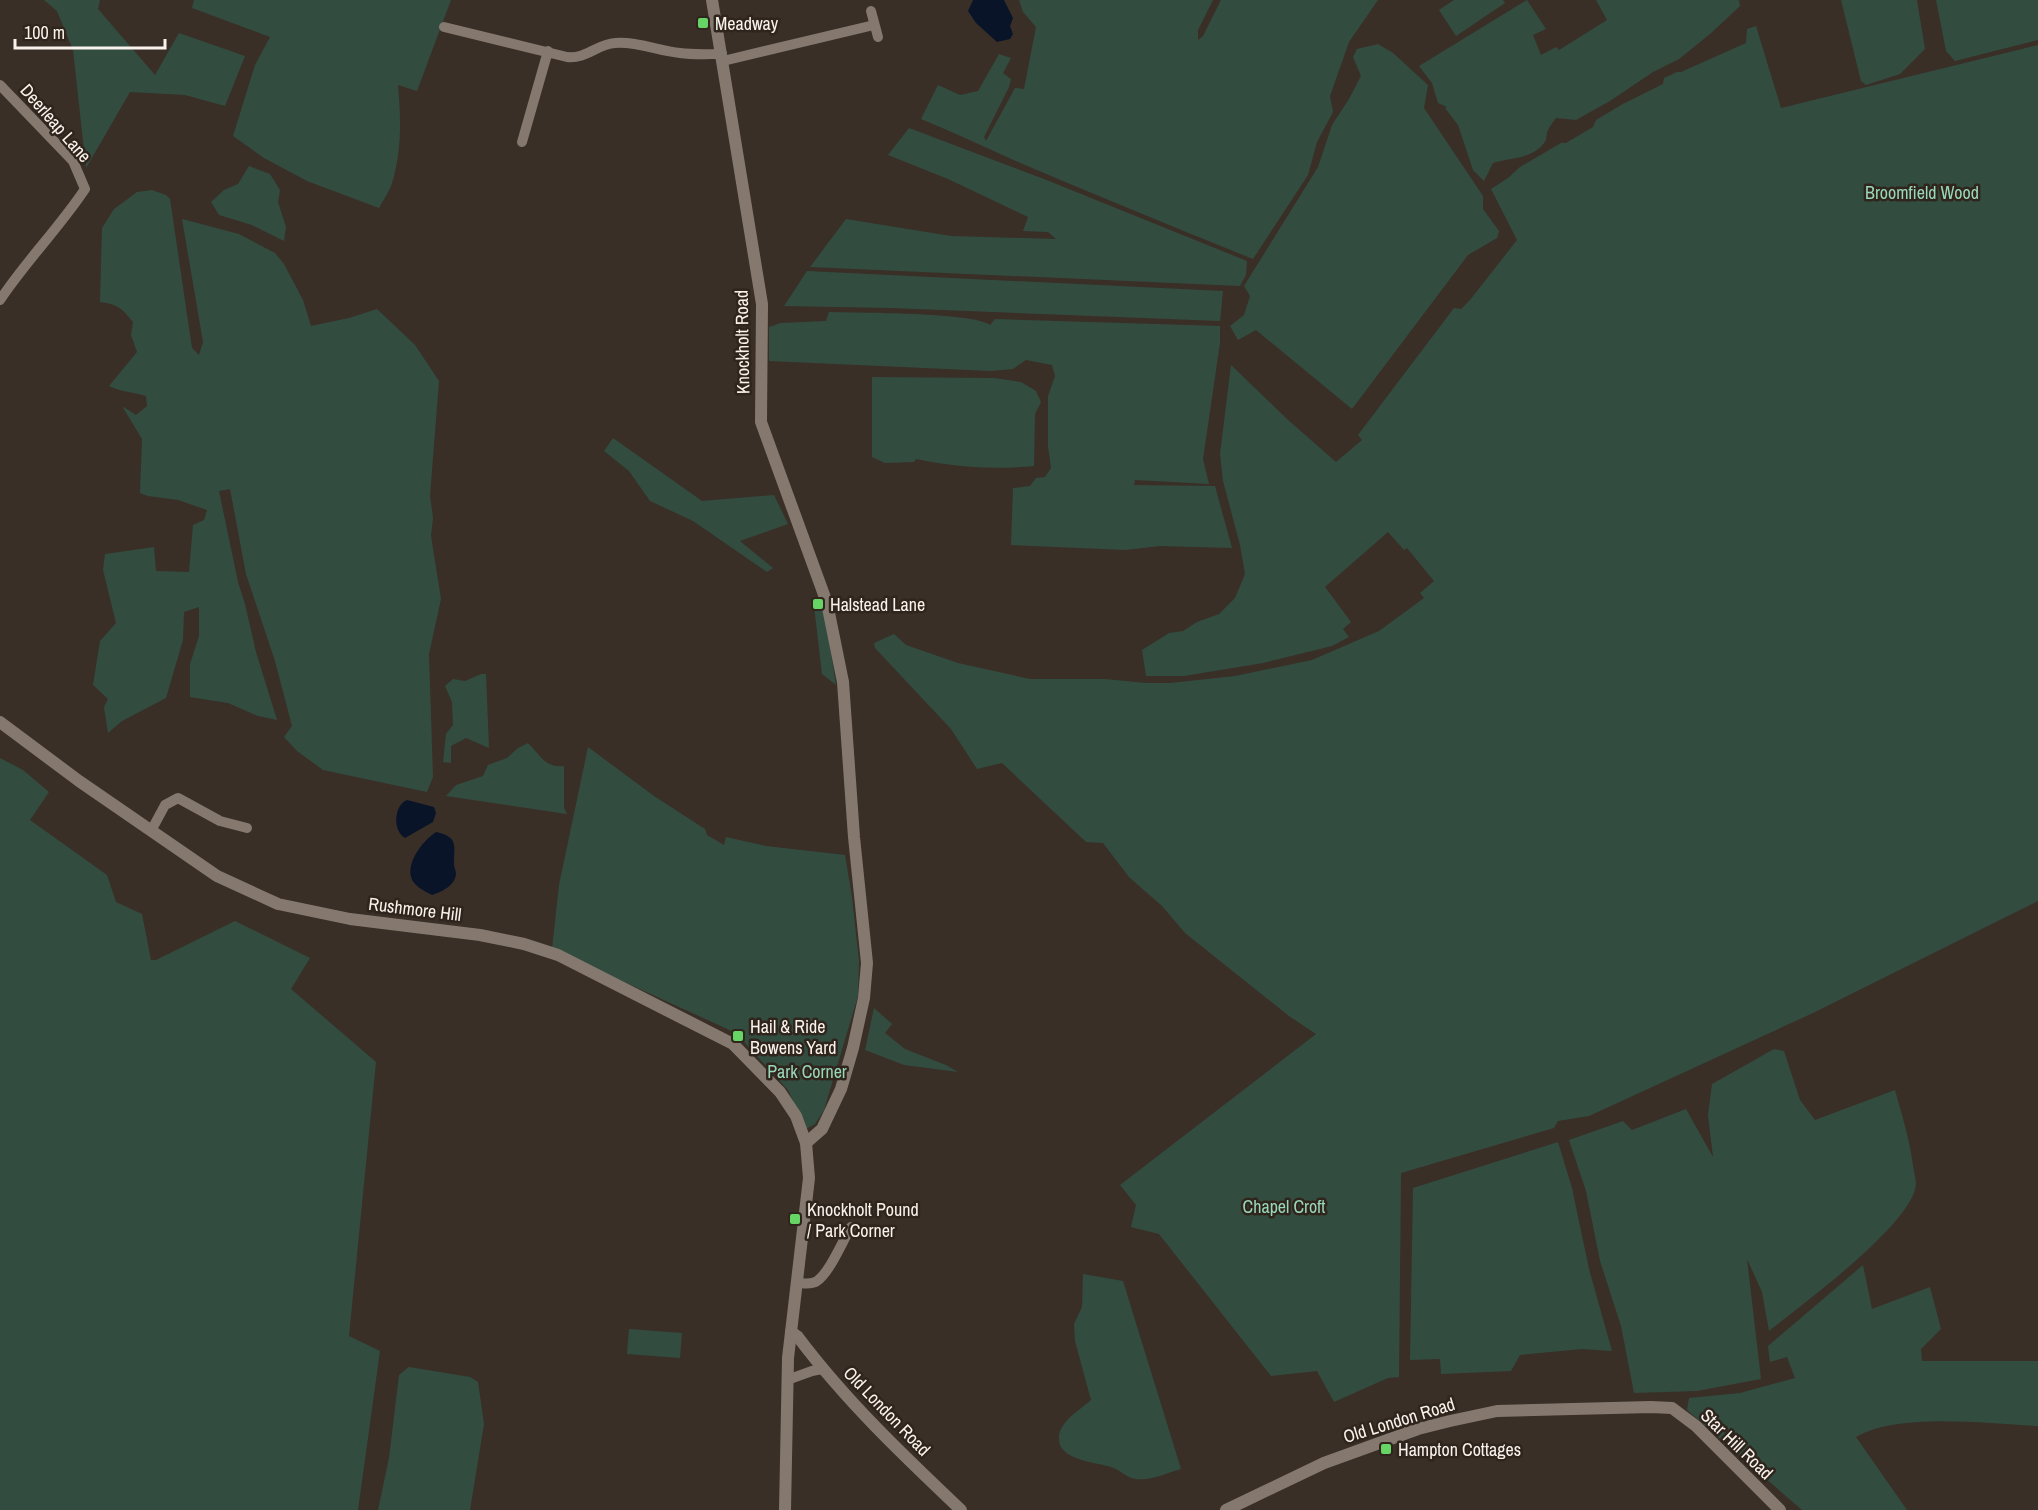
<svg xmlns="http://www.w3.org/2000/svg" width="2038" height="1510" viewBox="0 0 2038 1510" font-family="'Archivo Narrow',sans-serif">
	<rect width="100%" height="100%" fill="#392f27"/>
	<g fill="#334c40">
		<polygon points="44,0 100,0 98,9 155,75 179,33 245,56 225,106 185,95 130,92 86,168 73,50 57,11"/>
		<path d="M194,0h257l-34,91 -19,-6c3,33 4,65 -6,98 -2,8 -9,17 -13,25l-72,-27 -43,-23 -31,-22 22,-71 15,-28 -78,-29z"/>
		<path d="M1019,0h194l-15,30v10l5,-4 18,-36h157l-29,42 -19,54 3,16 -16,30 -9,33 -55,84c-77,-31 -153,-62 -228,-94 -35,-15 -69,-32 -104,-46l17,-34 22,10 18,-4 21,-37 12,4 -8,15 8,6 -2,8 -25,50 2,4 29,-53 9,1 12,-62 -13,-15z"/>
		<polygon points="1454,0 1503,0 1505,3 1456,36 1439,10"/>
		<path d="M1527,0l19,29 -13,6 8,20 15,-8 3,3 48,-30 -11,-20h143l1,6 -30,28 -31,25 -26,13 -43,29 -34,19 -20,-2c-3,4 -6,8 -8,12 -1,2 -2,8 -2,10 -12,20 -35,17 -53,23l-9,18 -11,-11 -15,-45 -13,-17 2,-1 -9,-4 -6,-20 -13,-17z"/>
		<polygon points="1841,0 1917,0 1925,49 1900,74 1866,85 1861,81"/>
		<polygon points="1936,0 2038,0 2038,40 1955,61 1946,51"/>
		<polygon points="1756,26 1781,108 2038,45 2038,901 1813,1013 1589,1116 1558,1121 1554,1128 1401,1173 1399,1377 1388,1378 1334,1402 1317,1371 1271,1376 1159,1234 1131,1227 1136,1205 1120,1185 1316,1034 1289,1016 1185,933 1162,906 1129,877 1103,843 1086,842 1002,763 977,769 951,729 875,648 874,643 894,634 906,645 958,663 1030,679 1105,679 1146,683 1170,683 1235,676 1312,660 1379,631 1424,598 1420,593 1434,581 1407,548 1404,550 1388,532 1325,587 1351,622 1343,629 1349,637 1332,646 1263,663 1184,676 1146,676 1142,650 1169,633 1183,631 1197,622 1219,614 1235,598 1245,574 1240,545 1223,481 1220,454 1231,365 1287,419 1336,462 1362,440 1358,435 1454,308 1461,309 1470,300 1517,240 1491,189 1508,178 1520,167 1561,143 1566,143 1593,127 1596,120 1621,105 1663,84 1664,78 1677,72 1681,72 1746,43 1747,29"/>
		<polygon points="1378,44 1393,53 1428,85 1424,108 1483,196 1483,209 1499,231 1497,238 1468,255 1352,409 1256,330 1238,340 1230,326 1244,315 1250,296 1244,286 1318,167 1332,125 1349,99 1361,76 1353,57 1357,49"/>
		<polygon points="909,128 1044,179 1247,261 1246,275 1240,286 810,267 846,219 951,236 1056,239 1048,232 1023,231 1028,217 948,179 888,155"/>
		<polygon points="249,166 270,174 280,190 278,202 286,227 284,241 252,225 219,215 211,202 224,190 238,184"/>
		<path d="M152,190l14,5 4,4 22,149 7,7 4,-13 -21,-123 57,15 36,19 9,11 19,36 8,26 38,-8 28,-9 38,36 24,36 -9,115 3,22 -2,18 10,63 -12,55 4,123 -6,15 -104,-22 -26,-19 -13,-14 8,-11 -17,-65 -29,-87 -16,-85 -11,2 19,91 7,22 11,48 21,68 -19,-4 -30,-13 -38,-6v-33l9,-28v-29l-15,5 -1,28 -17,58 -44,23 -14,12 -4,-26 4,-8 -15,-14 7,-44 16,-18 -13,-53 2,-16 49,-7 2,24 33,1 4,-47 11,-5 3,-10 -29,-10 -30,-4 -8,-3 2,-54 -20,-33 14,9 11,-9 -1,-10c-13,-4 -25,-4 -37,-10l28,-34 -6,-17 2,-13c-11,-14 -16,-18 -33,-20l2,-74 12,-19 23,-17z"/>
		<polygon points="807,271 1223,291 1220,321 891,308 784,306"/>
		<path d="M829,312c29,1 143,0 161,13l5,-6 225,7v17l-17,116 6,25 -74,-4 -1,5 81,1 17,62 -72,-2 -35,4 -114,-5 2,-57 17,-2 6,-8 9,-1 6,-9 -3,-22v-50l7,-20 -3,-11 -26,-5 -13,9 -22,2 -222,-10v-34l12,-4 45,-2z"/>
		<path d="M872,377l122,1 27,4 15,9 5,11 -6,12 -1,52c-38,4 -80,1 -118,-7l-2,3 -29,1 -13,-6z"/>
		<polygon points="613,438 702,501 774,495 788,524 740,541 773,568 767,572 693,521 650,501 629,471 604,451"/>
		<polygon points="814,606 824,608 836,685 822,674"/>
		<polygon points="481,674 486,674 489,748 466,738 451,746 451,763 443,762 446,734 453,725 452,702 445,686 453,679 465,681"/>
		<path d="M528,743c13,13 17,25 36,23v42l3,6 -121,-18 10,-11 27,-9 5,-11 19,-7 11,-10z"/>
		<polygon points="588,747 654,796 705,829 707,835 724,845 726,837 766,846 845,855 852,897 859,961 858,996 824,1110 815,1124 806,1129 788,1090 736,1033 552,949 559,885"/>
		<polygon points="0,758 23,770 49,792 30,820 107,875 116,902 142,914 151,960 156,960 235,921 310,958 291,989 376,1062 349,1336 380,1351 358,1510 0,1510"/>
		<polygon points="874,1008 892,1024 885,1033 905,1049 946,1065 958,1072 904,1065 865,1050"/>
		<path d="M1774,1049l10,2 16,49 15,20 80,-30c7,25 15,51 18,76 1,6 3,13 3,18 -3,40 -115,121 -147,147l-7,-39 -15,-33 14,120 -64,12 -63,2 -13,-67 -21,-65 -14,-70 -17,-51 54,-19 9,9 54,-21 27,48 -5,-42 4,-31z"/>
		<polygon points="1558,1142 1572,1188 1589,1269 1612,1351 1582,1349 1520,1355 1511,1371 1441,1374 1440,1359 1410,1360 1413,1188"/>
		<path d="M1863,1265l9,44 58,-22 11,42 -20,20 1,12h116v65c-51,-2 -138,-14 -182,11l51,73h-105l-115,-100 2,-12 51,-5 55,-15 -8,-21 -17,5 -2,-16z"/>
		<path d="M1083,1274l40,7 58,188c-14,4 -30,12 -45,10 -9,-1 -16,-9 -25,-12 -16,-5 -54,-7 -52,-30 1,-16 21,-27 32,-37l-16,-59 -1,-17 8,-17z"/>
		<polygon points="629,1329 682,1333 680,1358 627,1354"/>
		<polygon points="409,1367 470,1377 478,1382 484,1424 470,1510 378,1510 389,1458 399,1375"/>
	</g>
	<g fill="#091429">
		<polygon points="973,0 1004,0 1013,18 1010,26 1013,34 1010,39 997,42 976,23 968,11"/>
		<path d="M407,800l27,7 2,6 -3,9 -28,16c-13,-7 -11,-33 2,-38z"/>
		<path d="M436,832c23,5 18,14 18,32 0,3 2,7 2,10 -1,12 -15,18 -24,21 -6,-3 -12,-6 -17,-11 -14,-16 7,-43 21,-52z"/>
	</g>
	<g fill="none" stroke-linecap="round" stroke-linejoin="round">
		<g stroke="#85796f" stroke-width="10">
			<polyline points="871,11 878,37"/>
			<path d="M444,27l123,30c20,2 30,-13 48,-14 21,-2 44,8 65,10 14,2 28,1 42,1"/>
			<polyline points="723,61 874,25"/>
			<path d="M0,85l73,76 12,28c-26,39 -59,72 -85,111"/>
			<polyline points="522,142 548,51"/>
			<polyline points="151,831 165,805 178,798 220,821 247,828"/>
			<path d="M798,1283c5,0 14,2 19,-2 13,-9 25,-39 34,-54"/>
			<polyline points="787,1380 812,1371 822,1369"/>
		</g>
		<g stroke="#85796f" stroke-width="12">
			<polyline points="712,0 762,304 761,422 827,603 843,682 854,837 867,963 864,998 853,1048 841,1089 822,1129 806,1143"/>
			<polyline points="0,722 79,781 217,876 278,904 350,919 480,935 524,944 558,955 733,1044 780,1092 796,1116 806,1143 809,1178 788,1358 785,1510"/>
			<path d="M791,1332l7,5c48,64 105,118 163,173"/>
			<polyline points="1226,1510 1324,1463 1418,1429 1450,1421 1497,1411 1651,1407 1672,1408 1696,1426 1780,1510"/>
		</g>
	</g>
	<g fill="#67d466" stroke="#2f251d" stroke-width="2">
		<rect x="697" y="17" width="12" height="12" rx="3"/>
		<rect x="812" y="598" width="12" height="12" rx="3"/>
		<rect x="732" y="1030" width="12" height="12" rx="3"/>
		<rect x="789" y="1213" width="12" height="12" rx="3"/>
		<rect x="1380" y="1443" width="12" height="12" rx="3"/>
	</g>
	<g text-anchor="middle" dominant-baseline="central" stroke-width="5" stroke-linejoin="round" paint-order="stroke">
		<g font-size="18" fill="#faf3ed" stroke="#2f251d" text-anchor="start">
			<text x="715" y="23">Meadway</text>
			<text x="830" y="604">Halstead Lane</text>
			<text x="750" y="1026">Hail &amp; Ride<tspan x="750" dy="21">Bowens Yard</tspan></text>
			<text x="807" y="1209">Knockholt Pound<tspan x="807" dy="21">/ Park Corner</tspan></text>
			<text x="1398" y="1449">Hampton Cottages</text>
		</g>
		<g font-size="18" fill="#faf3ed" stroke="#2f251d">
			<text transform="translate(56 123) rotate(49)">Deerleap Lane</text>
			<text transform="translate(742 342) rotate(-91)">Knockholt Road</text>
			<text transform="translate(415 909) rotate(7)">Rushmore Hill</text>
			<text transform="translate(887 1411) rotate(46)">Old London Road</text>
			<text transform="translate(1399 1420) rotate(-17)">Old London Road</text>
			<text transform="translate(1737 1444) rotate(44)">Star Hill Road</text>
		</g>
		<g font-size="18" fill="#99d7ba" stroke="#2f251d">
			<text x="1922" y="192">Broomfield Wood</text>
			<text x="807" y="1071">Park Corner</text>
			<text x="1284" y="1206">Chapel Croft</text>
		</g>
	</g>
	<path d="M15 39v9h150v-9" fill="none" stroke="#faf3ed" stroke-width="3"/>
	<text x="24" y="39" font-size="18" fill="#faf3ed" stroke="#2f251d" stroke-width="4.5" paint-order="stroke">100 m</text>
</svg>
